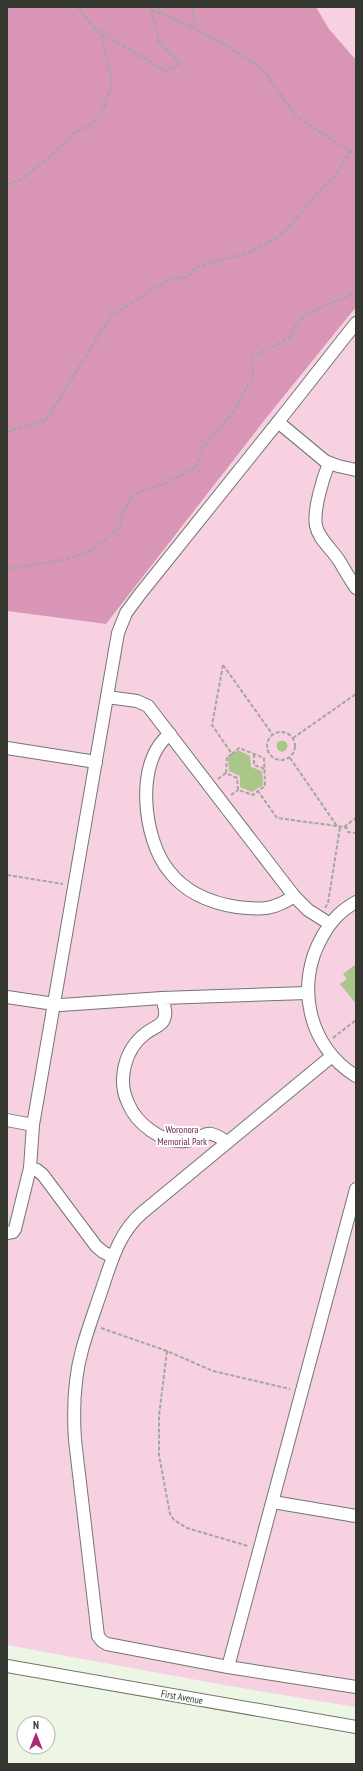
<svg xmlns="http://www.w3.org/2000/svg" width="363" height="1771" viewBox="0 0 363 1771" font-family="'PT Sans Narrow',sans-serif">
	<rect width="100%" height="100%" fill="#edf5e5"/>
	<g fill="#f7d0e2">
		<polygon points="316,7 356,7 356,60 329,29"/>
		<polygon points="356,307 356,1707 224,1685 7,1645 7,611 106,624 267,417"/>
	</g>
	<polygon fill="#d995b5" points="7,7 316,7 329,29 356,60 356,307 267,417 106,624 7,611"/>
	<g fill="#a8c789">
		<circle cx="282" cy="746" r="5.5"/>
		<polygon points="238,750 250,756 251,767 262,771 263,785 252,792 240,787 240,776 229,771 228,758"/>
		<polygon points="356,964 356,1004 340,984 347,979 343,974"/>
	</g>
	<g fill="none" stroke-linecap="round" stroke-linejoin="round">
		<defs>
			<g id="minor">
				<polyline points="278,422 356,323"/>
				<path d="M329,463c-6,15 -16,47 -13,63 3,14 17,24 24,36 5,9 10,17 16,26"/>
				<polyline points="107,697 137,701 148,706 294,896 308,910 330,924"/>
				<path d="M170,734c-36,26 -27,106 -1,137 16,21 42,32 68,36 24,3 37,3 57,-11"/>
				<polyline points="7,748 96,762"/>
				<path d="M356,902c-16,9 -25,19 -34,35 -27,47 -14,110 34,139"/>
				<polyline points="7,997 61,1005 162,998"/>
				<polyline points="7,1120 33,1125"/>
				<path d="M227,1142c-25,-17 -19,-3 -42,-1 -23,3 -49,-18 -57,-38 -11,-23 -3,-54 17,-69 5,-5 17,-8 19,-15 3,-6 0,-14 -2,-21l145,-5"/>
				<polyline points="356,1189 228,1667 356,1687"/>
				<polyline points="7,1233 13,1232 15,1229 30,1168"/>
				<polyline points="113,1257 103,1252 96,1246 43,1175 37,1170 30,1168 33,1125 118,633 126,613 140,594 278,422 325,461 338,466 356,470"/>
				<polyline points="273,1502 356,1516"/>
				<polyline points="7,1666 356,1727"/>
				<path d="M228,1667l-121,-23 -5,-3 -4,-5 -23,-196c-2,-30 -1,-61 7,-90 6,-22 14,-43 21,-64 9,-27 17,-55 40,-74l189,-156"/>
			</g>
		</defs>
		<use href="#minor" stroke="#71796b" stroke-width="14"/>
		<g stroke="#a2a89c" stroke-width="2" stroke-dasharray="4 2" stroke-linecap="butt">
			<polyline points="7,7 10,7"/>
			<polyline points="78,7 92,26 101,32"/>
			<polyline points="190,26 194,23 192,7"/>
			<polyline points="7,185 22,179 50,156 75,133 94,123 104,108 112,82 101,33 165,71 180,64 159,42 151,9 190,26 241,54 263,70 296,116 356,155"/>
			<polyline points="7,432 46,420 111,316 172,278 187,277 196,267 248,253 277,238 295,220 314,197 339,171 350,151"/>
			<path d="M7,569c28,-6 58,-6 85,-19 10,-6 20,-17 29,-24l1,-13 11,-18 32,-12 31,-16 7,-20 32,-37 18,-34 -1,-19 38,-19 7,-15 11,-10 48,-21"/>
			<polyline points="223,665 212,725 232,754 239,748 264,758 265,786 258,791 277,818 337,826"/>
			<polyline points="223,665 273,735"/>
			<circle cx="281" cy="746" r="14"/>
			<polyline points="293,738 356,694"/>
			<polyline points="232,754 227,757 226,773 237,778 238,790 253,795 258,791"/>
			<polyline points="254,754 254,765 265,769"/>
			<polyline points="290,758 337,826 347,828 348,832 356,833"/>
			<polyline points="218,779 226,773"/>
			<polyline points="231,795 238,790"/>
			<polyline points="344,827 356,818"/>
			<polyline points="7,875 63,884"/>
			<polyline points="325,908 328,903 340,827"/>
			<polyline points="333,1038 356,1020"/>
			<polyline points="101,1328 167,1351 213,1371 290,1389"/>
			<polyline points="167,1351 159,1416 159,1455 170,1514 174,1520 187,1528 248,1546"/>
		</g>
		<use href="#minor" stroke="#fff" stroke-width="12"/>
	</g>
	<g text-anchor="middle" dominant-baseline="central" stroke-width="4" stroke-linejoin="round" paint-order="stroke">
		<g font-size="10" fill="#72234f" stroke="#fff">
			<text x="182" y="1129">Woronora<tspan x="182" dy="12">Memorial Park</tspan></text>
		</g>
		<g font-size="10" fill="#343831" stroke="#fff">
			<text transform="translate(182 1697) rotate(10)">First Avenue</text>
		</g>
	</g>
	<rect width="363" height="1771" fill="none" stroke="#343831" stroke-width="16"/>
	<g transform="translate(36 1735)"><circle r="19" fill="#ffffff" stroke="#aeafad"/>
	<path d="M0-3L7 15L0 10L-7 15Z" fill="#ab2975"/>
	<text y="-6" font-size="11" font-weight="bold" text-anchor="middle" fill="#343831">N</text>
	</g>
</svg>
